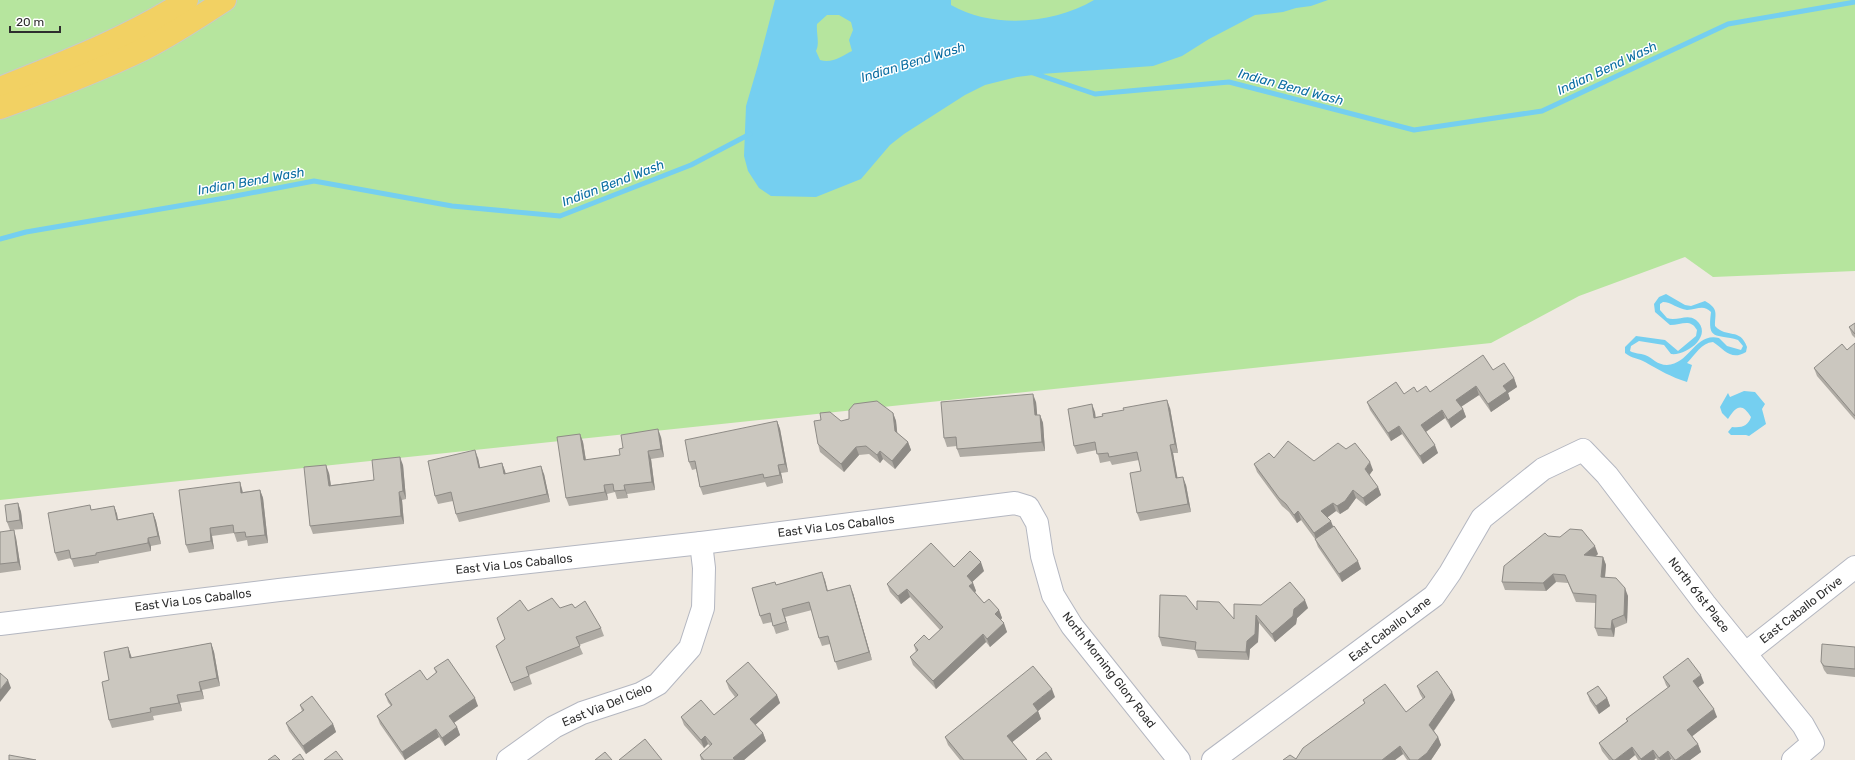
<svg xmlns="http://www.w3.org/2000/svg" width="1855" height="760" viewBox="0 0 1855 760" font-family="Rubik,sans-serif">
	<rect width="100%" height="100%" fill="#efe9e1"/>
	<polygon fill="#b6e59e" points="0,0 1855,0 1855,271 1713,277 1685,257 1579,296 1491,343 0,500"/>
	<g fill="#75cff0" fill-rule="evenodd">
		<path d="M775,0h176v5c42,24 102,19 143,-5h234l-17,6 -15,2 -13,4 -28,3 -46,24 -27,17 -29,10 -112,8 -24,3 -32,8 -20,10 -61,39 -14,11 -29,34 -45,18 -45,-1 -12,-8 -11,-17 -4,-15 2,-50 12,-41zM827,15h12l12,7 2,8 -4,10 3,11c-10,5 -20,13 -32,9l-4,-9c4,-8 0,-18 1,-27z"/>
		<path d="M1666,294l19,11 6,1 14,-5c14,8 10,12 10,25 12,13 25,1 32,21l-1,5c-15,9 -21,-2 -33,-10 -12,1 -17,12 -26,21l5,2 -5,17c-16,-5 -28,-12 -42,-20 -7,-4 -12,-3 -20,-9v-6l11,-11 29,4 13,11 18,-15 1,-6c-7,-12 -15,-5 -27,-5l-15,-13 -1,-8 5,-7zM1663,302c8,0 15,7 24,8 10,0 16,-6 24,2 -4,30 5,21 27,28l5,6 -2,4 -14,-4 -8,-8c-24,-6 -29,26 -52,27 -10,0 -14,-7 -22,-10 -5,-2 -10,-1 -15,-4l1,-5 8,-5 25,4 7,9c16,2 43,-19 25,-34 -9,-7 -19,2 -29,-2l-7,-8v-6z"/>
		<path d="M1744,391l11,1 10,12 -3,5 4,15 -17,12 -3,-1h-15l-3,-3 4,-5c10,1 16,-1 19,-10 -9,-15 -15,-11 -23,2l-6,-6 -2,-6 8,-14 2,4z"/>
	</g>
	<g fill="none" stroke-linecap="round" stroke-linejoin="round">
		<g stroke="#75cff0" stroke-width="5">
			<polyline points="1030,72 1095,94 1229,82 1414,130 1542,111 1728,24 1855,2"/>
			<polyline points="0,239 26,232 225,198 314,181 452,206 560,216 691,165 750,134"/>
		</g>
		<defs>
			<g id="minor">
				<polyline points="0,624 279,590 701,543 1015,503 1028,507 1037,523 1042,556 1053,595 1072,626 1179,760"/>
				<polyline points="1746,653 1855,567"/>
				<polyline points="508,760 554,727 582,713 640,694 658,684 690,648 703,608 704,568 701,543"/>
				<polyline points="1213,760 1434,596 1450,573 1482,518 1543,469 1583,450 1607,475 1705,604 1803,725 1813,743 1793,760"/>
			</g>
			<g id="major">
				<path d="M0,88c65,-26 128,-50 187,-88"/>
				<path d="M0,108c49,-18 97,-36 144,-59 28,-14 55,-32 81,-49"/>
			</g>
		</defs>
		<use href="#minor" stroke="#b4b7c1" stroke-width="24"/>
		<use href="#major" stroke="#c9c9c9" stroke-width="24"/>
		<use href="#minor" stroke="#fff" stroke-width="22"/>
		<use href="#major" stroke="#f2d163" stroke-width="22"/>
	</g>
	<g fill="#afaba4">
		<polygon points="1855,323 1855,338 1852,335 1849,327"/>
		<polygon points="1855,343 1855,420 1817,376 1814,368 1847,350"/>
		<polygon points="1493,370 1514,378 1517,387 1508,393 1510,399 1491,412 1479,395 1461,407 1463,409 1466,417 1451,428 1445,418 1426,432 1438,453 1423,464 1402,434 1391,441 1370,410 1367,402 1404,394 1430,392"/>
		<polygon points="1036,402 1037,415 1040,415 1043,423 1045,451 960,457 957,449 957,446 947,447 944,438"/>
		<polygon points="1170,408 1178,453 1173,453 1177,478 1186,485 1191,512 1140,521 1137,513 1141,471 1139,460 1112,465 1110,461 1100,463 1097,450 1077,454 1074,446 1095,412 1095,417"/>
		<polygon points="893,413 896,421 897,433 908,442 911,450 895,469 883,459 880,463 869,454 859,455 844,472 820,452 818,444"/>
		<polygon points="777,421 780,429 788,472 781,473 783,483 767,487 765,482 703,495 700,487 696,469 692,470 689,462"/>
		<polygon points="580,434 583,442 586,460 620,455 623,448 661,437 664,457 651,459 655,490 627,494 628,498 617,499 615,492 607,494 608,500 569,506 566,498"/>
		<polygon points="478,458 480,468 502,463 506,474 544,474 550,502 459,522 456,514 453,501 438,504 435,496"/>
		<polygon points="1274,458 1373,470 1369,475 1378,487 1381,495 1366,506 1356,498 1348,509 1340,514 1336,511 1327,517 1361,569 1342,582 1318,547 1315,539 1301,520 1297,523 1289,512 1282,506 1257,472 1254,464"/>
		<polygon points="403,465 406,499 402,500 404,524 313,534 310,526 329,473 331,485 374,480"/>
		<polygon points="240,482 243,492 260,490 263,498 268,543 248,546 247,540 237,542 234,533 212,536 214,549 189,553 186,545"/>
		<polygon points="18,503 21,512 23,529 10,530 7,522"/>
		<polygon points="90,505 91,510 114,506 117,514 118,520 153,513 156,521 161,544 151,546 151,551 99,561 99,563 74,567 71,558 58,561 55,553"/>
		<polygon points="0,532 16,538 21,570 0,573"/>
		<polygon points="1548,536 1598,554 1596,556 1603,557 1606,565 1605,578 1628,596 1627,623 1615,628 1614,637 1598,636 1595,628 1596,603 1576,602 1568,583 1556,582 1546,591 1505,590 1502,582"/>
		<polygon points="954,567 984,571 972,582 973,583 976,591 975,592 984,603 999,610 1002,618 1001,620 1007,632 990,647 986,642 936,689 913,665 910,657 916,652 914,645 929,640 940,630 910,597 901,604 890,592 887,584"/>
		<polygon points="825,580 827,591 853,593 872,660 838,670 830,644 822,646 819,638 812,610 785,617 789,630 776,634 772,622 763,624 760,616 776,585"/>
		<polygon points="1234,604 1308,608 1297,618 1296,624 1275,642 1259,623 1258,642 1250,649 1249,660 1198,658 1195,650 1162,646 1159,637 1234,619"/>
		<polygon points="560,608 575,608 601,628 604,636 579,645 583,654 529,675 532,684 514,691 496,646 505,639 528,611"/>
		<polygon points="211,643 214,652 220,686 202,690 204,699 180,703 182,711 153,716 154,720 112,728 109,720 109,680 128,647 132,658"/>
		<polygon points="1855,647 1855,677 1827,674 1824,670 1821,662"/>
		<polygon points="434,668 478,706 454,723 457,727 460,735 445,746 439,737 405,760 380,724 377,716 391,706 388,702 385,694 427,680 436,673"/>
		<polygon points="1663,677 1704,683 1698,687 1717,717 1692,736 1698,744 1701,752 1690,760 1672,760 1671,759 1670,760 1657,760 1656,758 1654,760 1638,760 1635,755 1629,760 1609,760 1602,751 1599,743 1627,721 1626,719 1668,688 1666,685"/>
		<polygon points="726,681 777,695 780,703 755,725 763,733 766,741 744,760 701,760 700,755 710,746 708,744 704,748 684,725 681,717 714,715 735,697 729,689"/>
		<polygon points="1417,686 1455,700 1434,731 1438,737 1441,745 1431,760 1407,760 1403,754 1395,760 1283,760 1296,759 1365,703 1363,700 1406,712 1423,699 1420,694"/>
		<polygon points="1587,693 1607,698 1610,706 1599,714 1590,701"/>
		<polygon points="1055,697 1038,711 1041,719 1012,742 1027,760 960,760 948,745 945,737"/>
		<polygon points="300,705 333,724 336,732 306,754 289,731 286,723 302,711"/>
	</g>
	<g fill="#8e8b86">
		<polygon points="1514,378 1517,387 1508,393 1510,399 1491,412 1488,404 1503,386"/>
		<polygon points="1476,386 1479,395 1459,408 1456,400"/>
		<polygon points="1033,394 1036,402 1038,423 1035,415"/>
		<polygon points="1167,400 1170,408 1178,453 1175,444"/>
		<polygon points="1092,404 1095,412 1097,426 1094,418"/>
		<polygon points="1463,409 1466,417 1451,428 1448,420"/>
		<polygon points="1442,410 1445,418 1424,433 1421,425"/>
		<polygon points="893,413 896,421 898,440 895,431"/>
		<polygon points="1040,415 1043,423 1045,451 1042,442"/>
		<polygon points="777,421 780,429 788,472 785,464"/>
		<polygon points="1399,426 1402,434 1391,441 1388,433"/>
		<polygon points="658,429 661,437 664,457 661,449"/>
		<polygon points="580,434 583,442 587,468 584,460"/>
		<polygon points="908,442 911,450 895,469 892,461"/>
		<polygon points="1170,445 1173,453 1179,486 1176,478"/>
		<polygon points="1435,445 1438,453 1423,464 1420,456"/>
		<polygon points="856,447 859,455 844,472 841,464"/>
		<polygon points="475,450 478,458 482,476 479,468"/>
		<polygon points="648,451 651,459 655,490 652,482"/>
		<polygon points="880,451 883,459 880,463 877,455"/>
		<polygon points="400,457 403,465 406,499 403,491"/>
		<polygon points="1370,462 1373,470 1368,477 1365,469"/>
		<polygon points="502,463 505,471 507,483 504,474"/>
		<polygon points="326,465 329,473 332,494 329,486"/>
		<polygon points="778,465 781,473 783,483 780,475"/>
		<polygon points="541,466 544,474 550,502 547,494"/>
		<polygon points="1183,477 1186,485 1191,512 1188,504"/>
		<polygon points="240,482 242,490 244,501 241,493"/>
		<polygon points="604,485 607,494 608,500 605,492"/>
		<polygon points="624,485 627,494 628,498 625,490"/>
		<polygon points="1378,487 1381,495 1366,506 1363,498"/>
		<polygon points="260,490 263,498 268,543 265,535"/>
		<polygon points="1353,490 1356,498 1348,509 1340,514 1337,506"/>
		<polygon points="399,492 402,500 404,524 401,516"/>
		<polygon points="18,503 21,512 23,529 20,520"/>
		<polygon points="1333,503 1336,511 1324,520 1321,511"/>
		<polygon points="114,506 117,514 119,528 117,520"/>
		<polygon points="1298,511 1301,520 1297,523 1294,515"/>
		<polygon points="153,513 156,521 161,544 158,536"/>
		<polygon points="1331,521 1334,529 1317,542 1314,533"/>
		<polygon points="210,528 212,536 214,549 211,541"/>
		<polygon points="14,530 16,538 21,570 18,562"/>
		<polygon points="148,538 151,546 151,551 148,543"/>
		<polygon points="1595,546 1598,554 1587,563 1584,555"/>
		<polygon points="1603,557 1606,565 1604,586 1601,577"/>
		<polygon points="1358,561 1361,569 1342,582 1339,574"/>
		<polygon points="981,562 984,571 970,584 967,576"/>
		<polygon points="822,572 825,580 830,599 827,591"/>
		<polygon points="1553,574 1556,582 1546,591 1543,583"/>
		<polygon points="973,583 976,591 972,595 969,586"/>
		<polygon points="850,585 853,593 872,660 869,652"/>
		<polygon points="1625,588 1628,596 1627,623 1624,615"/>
		<polygon points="907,589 910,597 901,604 898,596"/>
		<polygon points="1305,600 1308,608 1297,618 1296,624 1275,642 1272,634 1294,609"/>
		<polygon points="782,609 785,617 789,630 786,622"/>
		<polygon points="999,610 1002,618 998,622 995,614"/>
		<polygon points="1256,615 1259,623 1258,642 1250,649 1249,660 1246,652 1247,641"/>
		<polygon points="1612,620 1615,628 1614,637 1611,629"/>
		<polygon points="1004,623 1007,632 990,647 987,639"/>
		<polygon points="983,634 986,642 936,689 933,681"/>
		<polygon points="211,643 214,652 220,686 217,678"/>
		<polygon points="128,647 131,656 133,666 130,658"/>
		<polygon points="1701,675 1704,683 1696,689 1693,681"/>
		<polygon points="8,680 11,688 0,702 0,690"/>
		<polygon points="199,682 202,690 204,699 201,691"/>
		<polygon points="1052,689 1055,697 1038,711 1041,719 1010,744 1007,736 1033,704"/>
		<polygon points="1452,692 1455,700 1432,733 1429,725"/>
		<polygon points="177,695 180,703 182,711 179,703"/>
		<polygon points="777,695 780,703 753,727 750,719"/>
		<polygon points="475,698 478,706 452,724 449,716"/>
		<polygon points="1607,698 1610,706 1599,714 1596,706"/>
		<polygon points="1714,709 1717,717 1690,738 1687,730"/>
		<polygon points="333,724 336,732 306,754 303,746"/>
		<polygon points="457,727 460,735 445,746 442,738"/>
		<polygon points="436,729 439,737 405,760 402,752"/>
		<polygon points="763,733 766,741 744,760 734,760 733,758"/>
		<polygon points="705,736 708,744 704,748 701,740"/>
		<polygon points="1438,737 1441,745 1431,760 1418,760"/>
		<polygon points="1698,744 1701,752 1690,760 1676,760"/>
		<polygon points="1400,746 1403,754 1395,760 1382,760"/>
		<polygon points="1632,747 1635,755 1629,760 1615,760"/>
		<polygon points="1653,750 1656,758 1654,760 1641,760 1641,759"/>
		<polygon points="1668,751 1671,759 1670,760 1660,760 1659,758"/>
	</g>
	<g fill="#cbc7bf" stroke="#8e8b86">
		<polygon points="1855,323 1855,334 1849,327"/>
		<polygon points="1855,343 1855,416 1814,368 1842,344 1847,350"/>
		<polygon points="1483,355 1493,370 1504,363 1514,378 1503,386 1507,391 1488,404 1476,386 1456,400 1463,409 1448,420 1442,410 1421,425 1435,445 1420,456 1399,426 1388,433 1367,402 1396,382 1404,394 1414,387 1417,392 1426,386 1430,392"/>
		<polygon points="1033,394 1035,415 1040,415 1042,442 957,449 956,437 944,438 941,402"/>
		<polygon points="1167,400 1175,444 1170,445 1176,478 1183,477 1188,504 1137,513 1130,473 1141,471 1137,452 1109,457 1108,453 1097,454 1095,442 1074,446 1068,409 1092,404 1094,418 1103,416 1102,414 1124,410 1123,408"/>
		<polygon points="877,401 893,413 895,431 908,442 892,461 880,451 877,455 866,446 856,447 841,464 818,444 814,421 821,420 820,413 830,412 841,421 849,419 849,410 854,404"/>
		<polygon points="777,421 785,464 778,465 780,475 764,478 763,474 700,487 695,461 689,462 685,440"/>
		<polygon points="658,429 661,449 648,451 652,482 624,485 625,490 614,491 613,484 604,485 605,492 566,498 557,437 580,434 584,460 620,455 619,449 623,448 621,435"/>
		<polygon points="1288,441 1314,461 1338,443 1346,449 1355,443 1370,462 1365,469 1378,487 1363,498 1353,490 1345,501 1337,506 1333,503 1321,511 1331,521 1314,533 1298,511 1294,515 1286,504 1279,498 1254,464 1269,453 1274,458"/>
		<polygon points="475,450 479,468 502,463 504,474 541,466 547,494 456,514 451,492 435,496 428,461"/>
		<polygon points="400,457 403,491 399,492 401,516 310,526 304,467 326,465 329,486 374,480 372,460"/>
		<polygon points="240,482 241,493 260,490 265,535 246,537 245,532 234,533 233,525 210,528 211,541 186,545 179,490"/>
		<polygon points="18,503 20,520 7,522 5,505"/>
		<polygon points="90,505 91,510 114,506 117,520 153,513 158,536 148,538 148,543 96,553 96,555 71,559 69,550 55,553 48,513"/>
		<polygon points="1334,526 1358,561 1339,574 1315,539"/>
		<polygon points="1570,529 1582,530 1595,546 1584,555 1603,557 1601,577 1616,578 1625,588 1624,615 1612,620 1611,629 1595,628 1596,595 1573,593 1565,575 1553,574 1543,583 1502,582 1504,566 1545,533 1548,536 1560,537"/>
		<polygon points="14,530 18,562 0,564 0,532"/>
		<polygon points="931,543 954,567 970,551 981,562 967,576 973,583 969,586 984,603 989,599 999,610 995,614 1004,623 987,639 983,634 933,681 910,657 918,650 914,645 924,635 929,640 943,627 907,589 898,596 887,584"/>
		<polygon points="822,572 827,591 850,585 869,652 835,662 828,636 819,638 809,602 782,609 786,622 773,626 770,613 760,616 752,588 775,582 776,585"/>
		<polygon points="1290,582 1305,600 1294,609 1293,616 1272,634 1256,615 1255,634 1247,641 1246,652 1195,650 1196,642 1159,637 1160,595 1186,596 1197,610 1197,601 1219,602 1234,619 1234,604 1261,605"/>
		<polygon points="552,598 560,608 572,604 575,608 585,601 601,628 576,637 580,646 526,667 529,676 511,683 496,646 505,639 497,618 520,600 528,611"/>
		<polygon points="211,643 217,678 199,682 201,691 177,695 179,703 150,708 151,712 109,720 102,682 109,680 104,652 128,647 130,658"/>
		<polygon points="1822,644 1855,647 1855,669 1824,666 1821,662"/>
		<polygon points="1688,658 1701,675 1693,681 1714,709 1687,730 1698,744 1676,760 1675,760 1668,751 1659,758 1653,750 1641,759 1632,747 1615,760 1613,760 1599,743 1628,721 1626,719 1670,686 1663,677"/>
		<polygon points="448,659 475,698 449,716 457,727 442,738 436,729 402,752 377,716 392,705 385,694 420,670 427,680 437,672 434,668"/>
		<polygon points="748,662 777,695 750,719 763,733 733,758 735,760 704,760 700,755 712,744 705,736 701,740 681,717 701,700 714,715 738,695 726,681"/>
		<polygon points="1033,666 1052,689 1033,704 1038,711 1007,736 1027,760 964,760 945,737"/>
		<polygon points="1437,671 1452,692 1429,725 1438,737 1427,753 1418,760 1410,760 1400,746 1382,760 1283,760 1290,755 1296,759 1303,748 1365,703 1363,700 1385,684 1406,712 1425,697 1417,686"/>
		<polygon points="0,673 8,680 0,690"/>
		<polygon points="1598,686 1607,698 1596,706 1587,693"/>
		<polygon points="312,696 333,724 303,746 286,723 304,710 300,705"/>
		<polygon points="645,739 662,760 619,760"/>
		<polygon points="336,751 343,760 324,760"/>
		<polygon points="605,752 612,760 595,760"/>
		<polygon points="1046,752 1052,760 1036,760"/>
		<polygon points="300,754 304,760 292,760"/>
		<polygon points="9,755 36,760 9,760"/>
		<polygon points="275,755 280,760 268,760"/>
	</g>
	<g text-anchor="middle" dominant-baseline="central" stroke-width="3" stroke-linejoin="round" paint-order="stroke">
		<g font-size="12" fill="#2e2e2e" stroke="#fff">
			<text transform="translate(836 526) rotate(-7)">East Via Los Caballos</text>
			<text transform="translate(514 564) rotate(-6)">East Via Los Caballos</text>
			<text transform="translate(1699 595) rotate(52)">North 61st Place</text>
			<text transform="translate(193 600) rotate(-7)">East Via Los Caballos</text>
			<text transform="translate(1801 610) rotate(-38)">East Caballo Drive</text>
			<text transform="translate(1390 629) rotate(-37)">East Caballo Lane</text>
			<text transform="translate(1109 670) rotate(52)">North Morning Glory Road</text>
			<text transform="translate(607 705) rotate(-22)">East Via Del Cielo</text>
		</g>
		<g font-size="13" font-style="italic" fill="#0d6fa3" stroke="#fff">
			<text transform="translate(913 62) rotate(-17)">Indian Bend Wash</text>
			<text transform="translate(1607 68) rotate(-25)">Indian Bend Wash</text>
			<text transform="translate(1291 87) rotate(15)">Indian Bend Wash</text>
			<text transform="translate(251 181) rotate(-10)">Indian Bend Wash</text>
			<text transform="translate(613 183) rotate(-21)">Indian Bend Wash</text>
		</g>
	</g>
	<path d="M10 26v6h50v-6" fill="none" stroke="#2e2e2e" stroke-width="2"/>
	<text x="16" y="26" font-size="12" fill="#2e2e2e" stroke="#ffffff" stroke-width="3" paint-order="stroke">20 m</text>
</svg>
